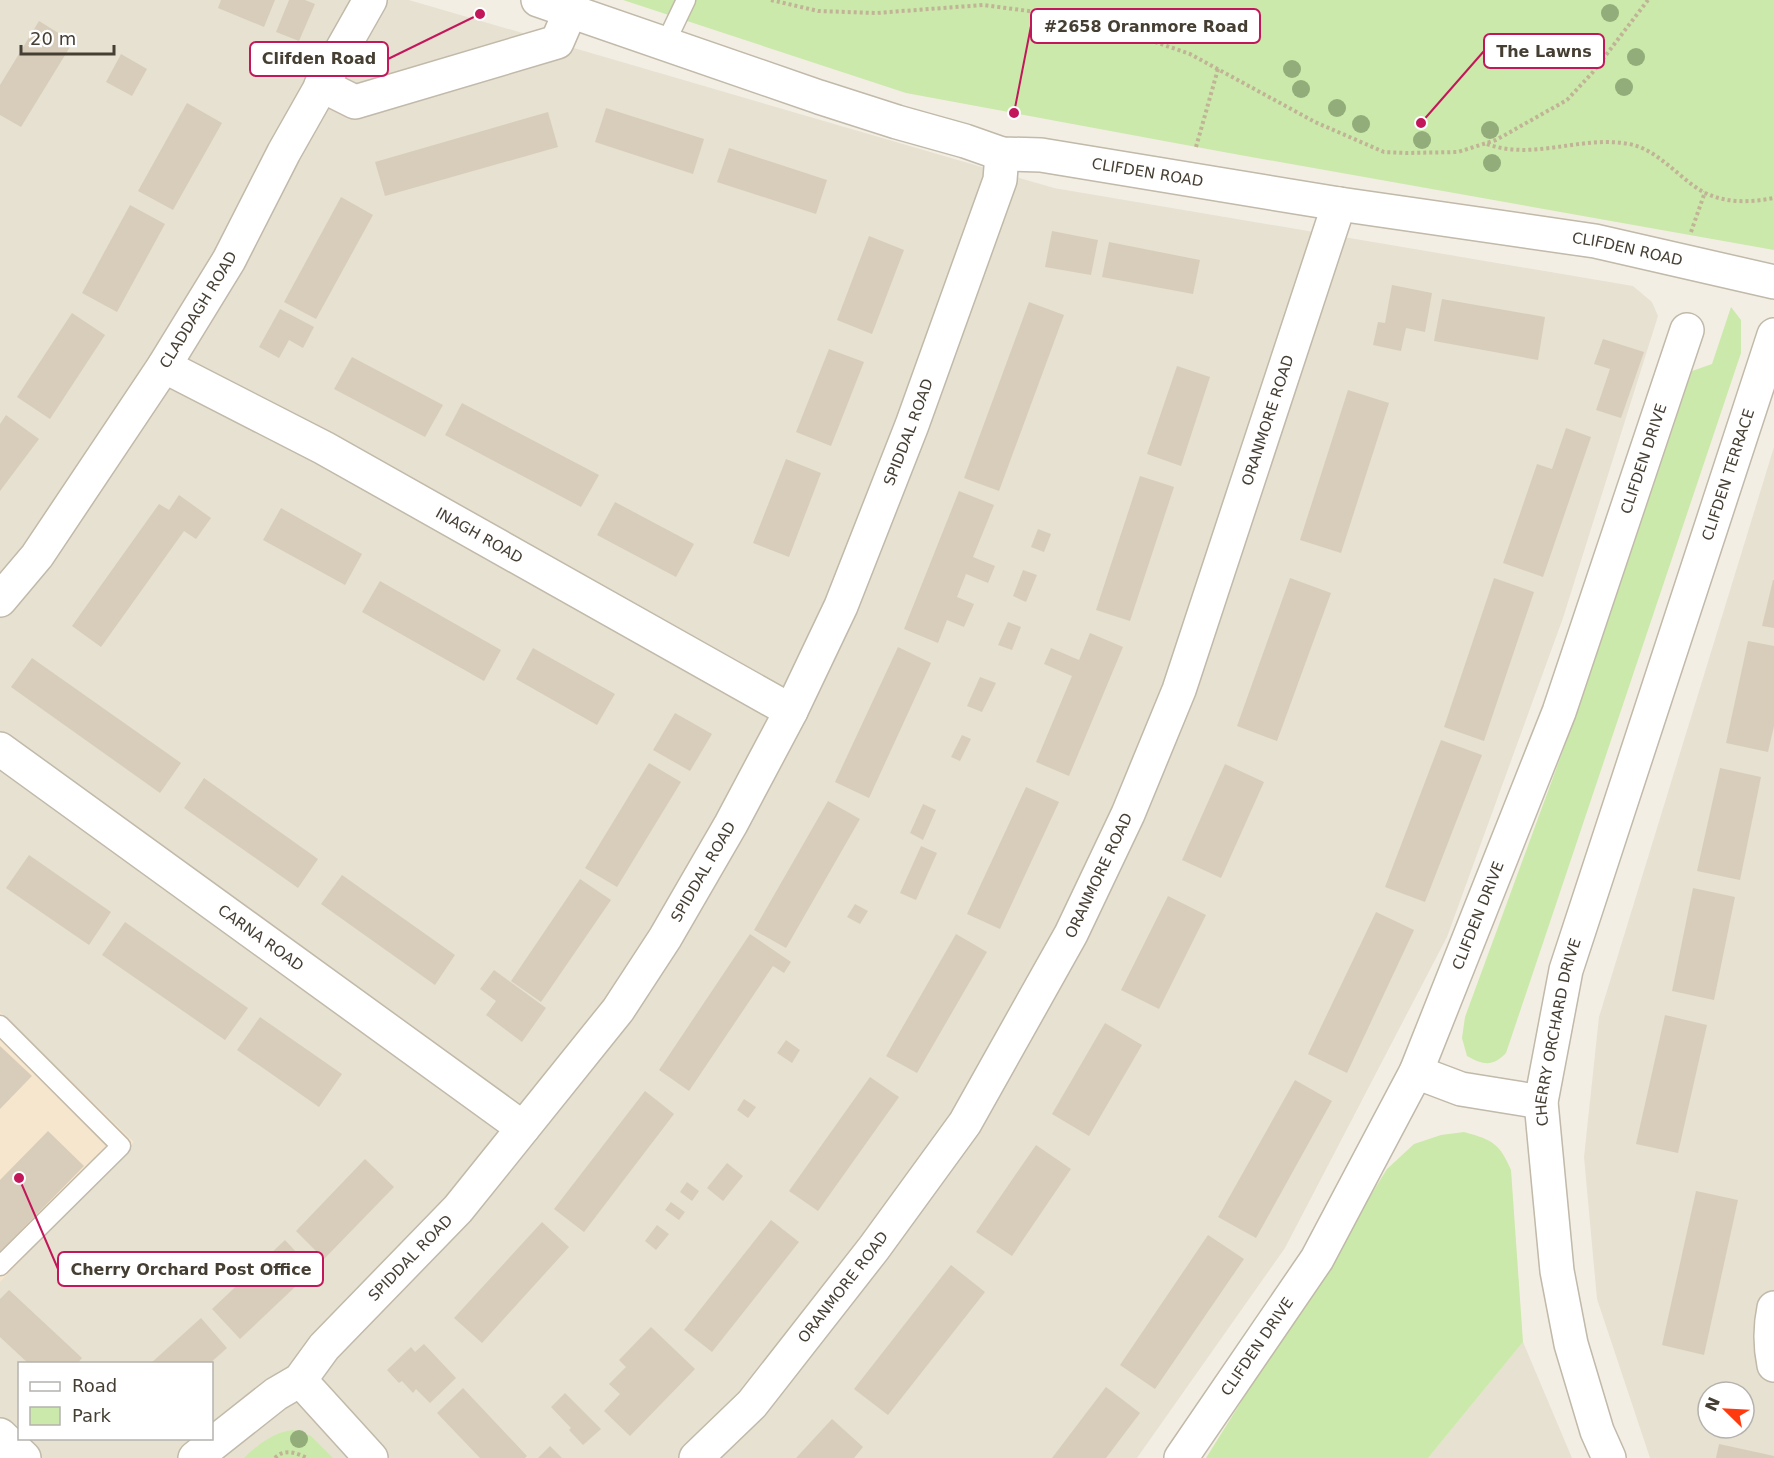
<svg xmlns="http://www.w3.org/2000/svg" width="1774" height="1458" viewBox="0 0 1774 1458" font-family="'DejaVu Sans',sans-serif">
	<rect width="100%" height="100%" fill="#f3eee3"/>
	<g fill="#e7e1d1" fill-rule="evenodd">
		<path d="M0,0h409l645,188 579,98 19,16 6,14 -95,302 -116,319 -162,311 -148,210h-1137zM20,1364h192v74h-192z"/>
		<path d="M1774,447v1011h-124l-53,-159 -13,-142 15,-140zM1708,1392h36v36h-36z"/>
		<polygon points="1523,1342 1572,1458 1428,1458"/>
	</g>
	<polygon fill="#f6e6cd" points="0,1012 134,1142 0,1282"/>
	<g fill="#cbe9aa">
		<polygon points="623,0 1774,0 1774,250 1229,153 906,93"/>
		<path d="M1731,307l10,13v33l-235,700c-13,14 -23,12 -39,3l-5,-18 3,-21 118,-321 109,-325 20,-7z"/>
		<path d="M1464,1132c29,8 35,11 47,38l12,172 -95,116h-222l181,-289 27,-25 27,-9z"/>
		<path d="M293,1430l18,6 22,22h-89c15,-14 28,-25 49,-28z"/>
	</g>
	<g fill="#d8cdbb">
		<polygon points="221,0 275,0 264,27 218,8"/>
		<polygon points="289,0 305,0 315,4 299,41 276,32"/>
		<polygon points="39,21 73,42 21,127 0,115 0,85"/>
		<polygon points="121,54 147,69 132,96 106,82"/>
		<polygon points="187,103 222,123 173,210 138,191"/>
		<polygon points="606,108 704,139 693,174 595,142"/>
		<polygon points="548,112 558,147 385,196 375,162"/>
		<polygon points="729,148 827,180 816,214 717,182"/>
		<polygon points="341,197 373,215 316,319 284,302"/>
		<polygon points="130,205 165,224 117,312 82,293"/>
		<polygon points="1052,231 1098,240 1091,275 1045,267"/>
		<polygon points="869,236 904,250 872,334 837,320"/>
		<polygon points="1109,242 1200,260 1193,294 1102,277"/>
		<polygon points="1392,285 1432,293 1425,332 1406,328 1401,351 1373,345 1378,322 1385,323"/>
		<polygon points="1442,299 1545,317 1538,360 1434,341"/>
		<polygon points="1029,302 1064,315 999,491 964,478"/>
		<polygon points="280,309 314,327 303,348 289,340 279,358 259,347"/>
		<polygon points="72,313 105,335 50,419 17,397"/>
		<polygon points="1603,339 1644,352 1621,418 1596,410 1610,369 1594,364"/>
		<polygon points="829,349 864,362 831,446 796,432"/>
		<polygon points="352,357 443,405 425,437 334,389"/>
		<polygon points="1177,366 1210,377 1181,466 1147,454"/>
		<polygon points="1348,390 1389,403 1341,553 1300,540"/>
		<polygon points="462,403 599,475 581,507 445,435"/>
		<polygon points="6,415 39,439 0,491 0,424"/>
		<polygon points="1566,428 1591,437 1543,577 1503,563 1537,464 1552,469"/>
		<polygon points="786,459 821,473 789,557 753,543"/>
		<polygon points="1140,476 1174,487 1130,621 1096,610"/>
		<polygon points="959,491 994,505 973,557 995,566 988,583 966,574 957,597 974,604 964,627 947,620 938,643 904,629"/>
		<polygon points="179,495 211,518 196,539 184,531 101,647 72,626 159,504 169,510"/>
		<polygon points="615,502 694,544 676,577 597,535"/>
		<polygon points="281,508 362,554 345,585 263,540"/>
		<polygon points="1038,529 1051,534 1044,552 1031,547"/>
		<polygon points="1023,570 1037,575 1026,602 1013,596"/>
		<polygon points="1290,578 1331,593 1277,741 1237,726"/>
		<polygon points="1494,578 1534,592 1484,741 1444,727"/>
		<polygon points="1773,580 1774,580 1774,628 1762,626"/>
		<polygon points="380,581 501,650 484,681 362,612"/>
		<polygon points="1008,622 1021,627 1012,650 998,645"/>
		<polygon points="1090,633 1123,647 1069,776 1036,762 1072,676 1044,664 1051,648 1079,660"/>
		<polygon points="1748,641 1774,646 1774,726 1768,752 1726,743"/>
		<polygon points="898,647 931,663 869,798 835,782"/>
		<polygon points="533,648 615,694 597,725 516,679"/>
		<polygon points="32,658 181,763 160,793 11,687"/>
		<polygon points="980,677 996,683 982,712 967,706"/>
		<polygon points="675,713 712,734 690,771 653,750"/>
		<polygon points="962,735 971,739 960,761 951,757"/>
		<polygon points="1441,740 1482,755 1425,902 1385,887"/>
		<polygon points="649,763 681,782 617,887 585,868"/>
		<polygon points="1225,764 1264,782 1221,878 1182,860"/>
		<polygon points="1720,768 1761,777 1740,880 1697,871"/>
		<polygon points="204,778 318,859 298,888 184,808"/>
		<polygon points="1026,787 1059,802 1000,929 967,914"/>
		<polygon points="828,801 860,819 786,948 754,930"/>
		<polygon points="923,804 936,810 923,840 910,833"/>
		<polygon points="921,846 937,853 916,900 900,893"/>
		<polygon points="29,855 111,912 89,945 6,888"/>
		<polygon points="342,875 455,955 435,985 321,904"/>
		<polygon points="580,879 611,900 541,1002 511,981"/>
		<polygon points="1693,888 1735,897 1714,1000 1672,991"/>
		<polygon points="1168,896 1206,915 1159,1009 1121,990"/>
		<polygon points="855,904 868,911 860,924 847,917"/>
		<polygon points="1376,912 1414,930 1347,1073 1308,1054"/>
		<polygon points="125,922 248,1008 225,1040 102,955"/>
		<polygon points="750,934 791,962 784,973 773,966 689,1091 659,1070"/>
		<polygon points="956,934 987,952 917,1073 886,1056"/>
		<polygon points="494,970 546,1008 522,1042 486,1015 496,1001 480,989"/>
		<polygon points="1665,1015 1707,1025 1678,1153 1636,1144"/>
		<polygon points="260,1017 342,1074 319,1107 237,1050"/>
		<polygon points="1105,1023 1142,1045 1089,1136 1052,1114"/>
		<polygon points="786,1040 800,1050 792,1063 777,1053"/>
		<polygon points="0,1046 32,1076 0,1109"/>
		<polygon points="870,1077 899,1097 818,1211 789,1191"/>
		<polygon points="1295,1080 1332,1101 1256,1238 1218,1217"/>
		<polygon points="645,1091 674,1114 584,1232 554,1209"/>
		<polygon points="744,1099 756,1107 748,1118 737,1110"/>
		<polygon points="48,1131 84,1166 0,1252 0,1180"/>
		<polygon points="1036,1145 1071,1169 1012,1256 976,1232"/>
		<polygon points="365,1159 394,1187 324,1259 296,1231"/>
		<polygon points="727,1163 743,1176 723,1201 707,1188"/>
		<polygon points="687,1182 699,1191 692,1201 680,1192"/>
		<polygon points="1696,1191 1738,1200 1704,1355 1662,1345"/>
		<polygon points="671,1202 685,1212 679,1220 665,1210"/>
		<polygon points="771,1220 799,1242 712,1352 684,1330"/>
		<polygon points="542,1222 569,1247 482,1343 454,1318"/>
		<polygon points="657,1225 669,1234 656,1250 645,1241"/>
		<polygon points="1208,1235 1244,1259 1155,1389 1120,1365"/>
		<polygon points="285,1240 313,1270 240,1339 212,1309"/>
		<polygon points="951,1265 985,1292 888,1415 854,1389"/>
		<polygon points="9,1290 82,1358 77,1364 29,1364 0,1337 0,1299"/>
		<polygon points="201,1318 227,1348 209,1364 150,1364"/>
		<polygon points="651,1327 695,1369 630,1436 604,1411 620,1394 609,1384 626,1367 619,1360"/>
		<polygon points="424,1344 456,1378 430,1403 416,1389 413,1393 402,1381 399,1383 387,1370 411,1347 415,1352"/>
		<polygon points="1106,1387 1140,1413 1106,1458 1052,1458"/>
		<polygon points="463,1388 527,1456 525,1458 480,1458 437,1413"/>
		<polygon points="565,1393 601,1429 583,1445 569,1430 571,1428 551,1407"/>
		<polygon points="832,1419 863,1447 854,1458 796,1458"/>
		<polygon points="1719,1444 1774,1456 1774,1458 1716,1458"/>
		<polygon points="550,1446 562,1458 538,1458"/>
	</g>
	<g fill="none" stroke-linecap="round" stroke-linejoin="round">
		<defs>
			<g id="service">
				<polyline points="665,44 686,0"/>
				<polyline points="0,1025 121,1146 0,1266"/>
			</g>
			<g id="minor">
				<path id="s1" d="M538,0l281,97 78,25 68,19 37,13 39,1 298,49 256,37 179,41"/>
				<polyline points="321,85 355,102 557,42 570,12"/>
				<path id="s2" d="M164,366l160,82 467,263"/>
				<path id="s3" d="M0,600l37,-44 127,-190 65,-106 55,-108 86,-152"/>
				<path id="s4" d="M0,749l523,379"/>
				<polyline points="1416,1072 1461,1089 1541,1102"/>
				<path d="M1774,1308c-4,19 -4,38 0,57"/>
				<polyline points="300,1380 371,1458"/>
				<polyline points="0,1435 24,1458"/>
				<path id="s5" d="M195,1458l81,-64 24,-14 24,-33 134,-138 160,-199 47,-72 66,-114 60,-113 50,-105 71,-181 88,-245 2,-26"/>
				<path id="s6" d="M696,1458l56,-54 122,-156 91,-125 106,-189 57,-120 51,-124 160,-486"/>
				<path id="s7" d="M1181,1458l136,-199 99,-187 143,-360 128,-382"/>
				<path id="s8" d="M1609,1458l-12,-27 -26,-87 -14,-73 -16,-169 25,-132 208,-635"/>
			</g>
		</defs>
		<use href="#service" stroke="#c1b9a9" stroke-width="21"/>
		<use href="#minor" stroke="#c1b9a9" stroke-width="36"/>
		<g stroke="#c1b396" stroke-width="4" stroke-dasharray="3 3" stroke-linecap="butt">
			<polyline points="771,0 818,11 876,13 983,5 1044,13 1103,24 1190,54 1315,122 1384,152 1406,153 1458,152 1496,140 1567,100 1593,72 1648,0"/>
			<path d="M1487,144c46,17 94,-9 142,0 26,5 44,27 65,42 24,18 53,17 80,12"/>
			<polyline points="1196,147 1218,69"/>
			<polyline points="1691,232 1705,192"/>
			<path d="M275,1458c10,-10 21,-5 32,0"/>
		</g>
		<use href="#service" stroke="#fff" stroke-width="18"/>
		<use href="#minor" stroke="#fff" stroke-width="33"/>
	</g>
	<g fill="#92ad7a">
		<circle cx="1610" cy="13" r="9"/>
		<circle cx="1636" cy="57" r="9"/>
		<circle cx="1292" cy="69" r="9"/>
		<circle cx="1624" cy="87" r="9"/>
		<circle cx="1301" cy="89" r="9"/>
		<circle cx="1337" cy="108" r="9"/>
		<circle cx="1361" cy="124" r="9"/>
		<circle cx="1490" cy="130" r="9"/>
		<circle cx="1422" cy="140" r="9"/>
		<circle cx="1492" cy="163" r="9"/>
		<circle cx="299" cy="1439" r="9"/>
	</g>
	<g text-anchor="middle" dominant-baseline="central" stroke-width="4.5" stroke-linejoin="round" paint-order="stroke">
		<g font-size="15" fill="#453e33" stroke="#fff">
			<text stroke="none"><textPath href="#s1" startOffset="636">CLIFDEN ROAD</textPath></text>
			<text stroke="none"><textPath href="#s1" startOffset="1122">CLIFDEN ROAD</textPath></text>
			<text stroke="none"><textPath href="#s3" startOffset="352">CLADDAGH ROAD</textPath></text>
			<text stroke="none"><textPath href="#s6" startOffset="1198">ORANMORE ROAD</textPath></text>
			<text stroke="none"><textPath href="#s5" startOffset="1268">SPIDDAL ROAD</textPath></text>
			<text stroke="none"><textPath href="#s7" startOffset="1107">CLIFDEN DRIVE</textPath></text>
			<text stroke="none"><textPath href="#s8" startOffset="1020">CLIFDEN TERRACE</textPath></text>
			<text stroke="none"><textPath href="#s2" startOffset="358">INAGH ROAD</textPath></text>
			<text stroke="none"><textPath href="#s5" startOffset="782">SPIDDAL ROAD</textPath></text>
			<text stroke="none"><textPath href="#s6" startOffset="712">ORANMORE ROAD</textPath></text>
			<text stroke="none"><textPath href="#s7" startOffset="621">CLIFDEN DRIVE</textPath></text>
			<text stroke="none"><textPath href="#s4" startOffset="322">CARNA ROAD</textPath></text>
			<text stroke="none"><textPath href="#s8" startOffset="436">CHERRY ORCHARD DRIVE</textPath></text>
			<text stroke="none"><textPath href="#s5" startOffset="296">SPIDDAL ROAD</textPath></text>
			<text stroke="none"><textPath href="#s6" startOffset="226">ORANMORE ROAD</textPath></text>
			<text stroke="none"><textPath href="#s7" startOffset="135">CLIFDEN DRIVE</textPath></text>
		</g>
	</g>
	<path fill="none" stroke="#c2185b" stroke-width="2" d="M1014 113L1031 26M1421 123L1484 51M480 14L388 59M19 1178L58 1269"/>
	<g fill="#c2185b" stroke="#fff" stroke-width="2">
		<circle cx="1014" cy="113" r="6"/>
		<circle cx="1421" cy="123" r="6"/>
		<circle cx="480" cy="14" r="6"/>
		<circle cx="19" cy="1178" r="6"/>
	</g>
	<g fill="#fff" stroke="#c2185b" stroke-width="2">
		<rect x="1031" y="9" width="229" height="34" rx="6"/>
		<rect x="1484" y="34" width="120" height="34" rx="6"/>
		<rect x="250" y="42" width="138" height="34" rx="6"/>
		<rect x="58" y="1252" width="265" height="34" rx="6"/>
	</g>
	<g font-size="16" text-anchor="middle" font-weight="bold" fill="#453e33">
		<text x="1146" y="32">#2658 Oranmore Road</text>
		<text x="1544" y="57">The Lawns</text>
		<text x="319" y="64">Clifden Road</text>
		<text x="191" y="1275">Cherry Orchard Post Office</text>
	</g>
	<rect x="18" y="1362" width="195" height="78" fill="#ffffff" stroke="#b5b2ad" stroke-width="1.5"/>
	<rect x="30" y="1382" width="30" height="9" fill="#ffffff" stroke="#b5b2ad" stroke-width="1.5"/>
	<text x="72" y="1392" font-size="18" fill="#453e33">Road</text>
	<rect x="30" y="1407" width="30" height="18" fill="#cbe9aa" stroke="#b5b2ad" stroke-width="1.5"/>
	<text x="72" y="1422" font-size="18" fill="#453e33">Park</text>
	<g transform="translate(1726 1410) rotate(294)"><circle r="28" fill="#ffffff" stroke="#b5b2ad" stroke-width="1.5"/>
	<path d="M0-4.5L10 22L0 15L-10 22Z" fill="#ff3a0e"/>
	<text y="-9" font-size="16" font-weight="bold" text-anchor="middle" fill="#453e33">N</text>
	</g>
	<path d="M21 45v9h93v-9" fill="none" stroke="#453e33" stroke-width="3"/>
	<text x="30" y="45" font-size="18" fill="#453e33" stroke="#ffffff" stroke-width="4.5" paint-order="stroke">20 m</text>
</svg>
